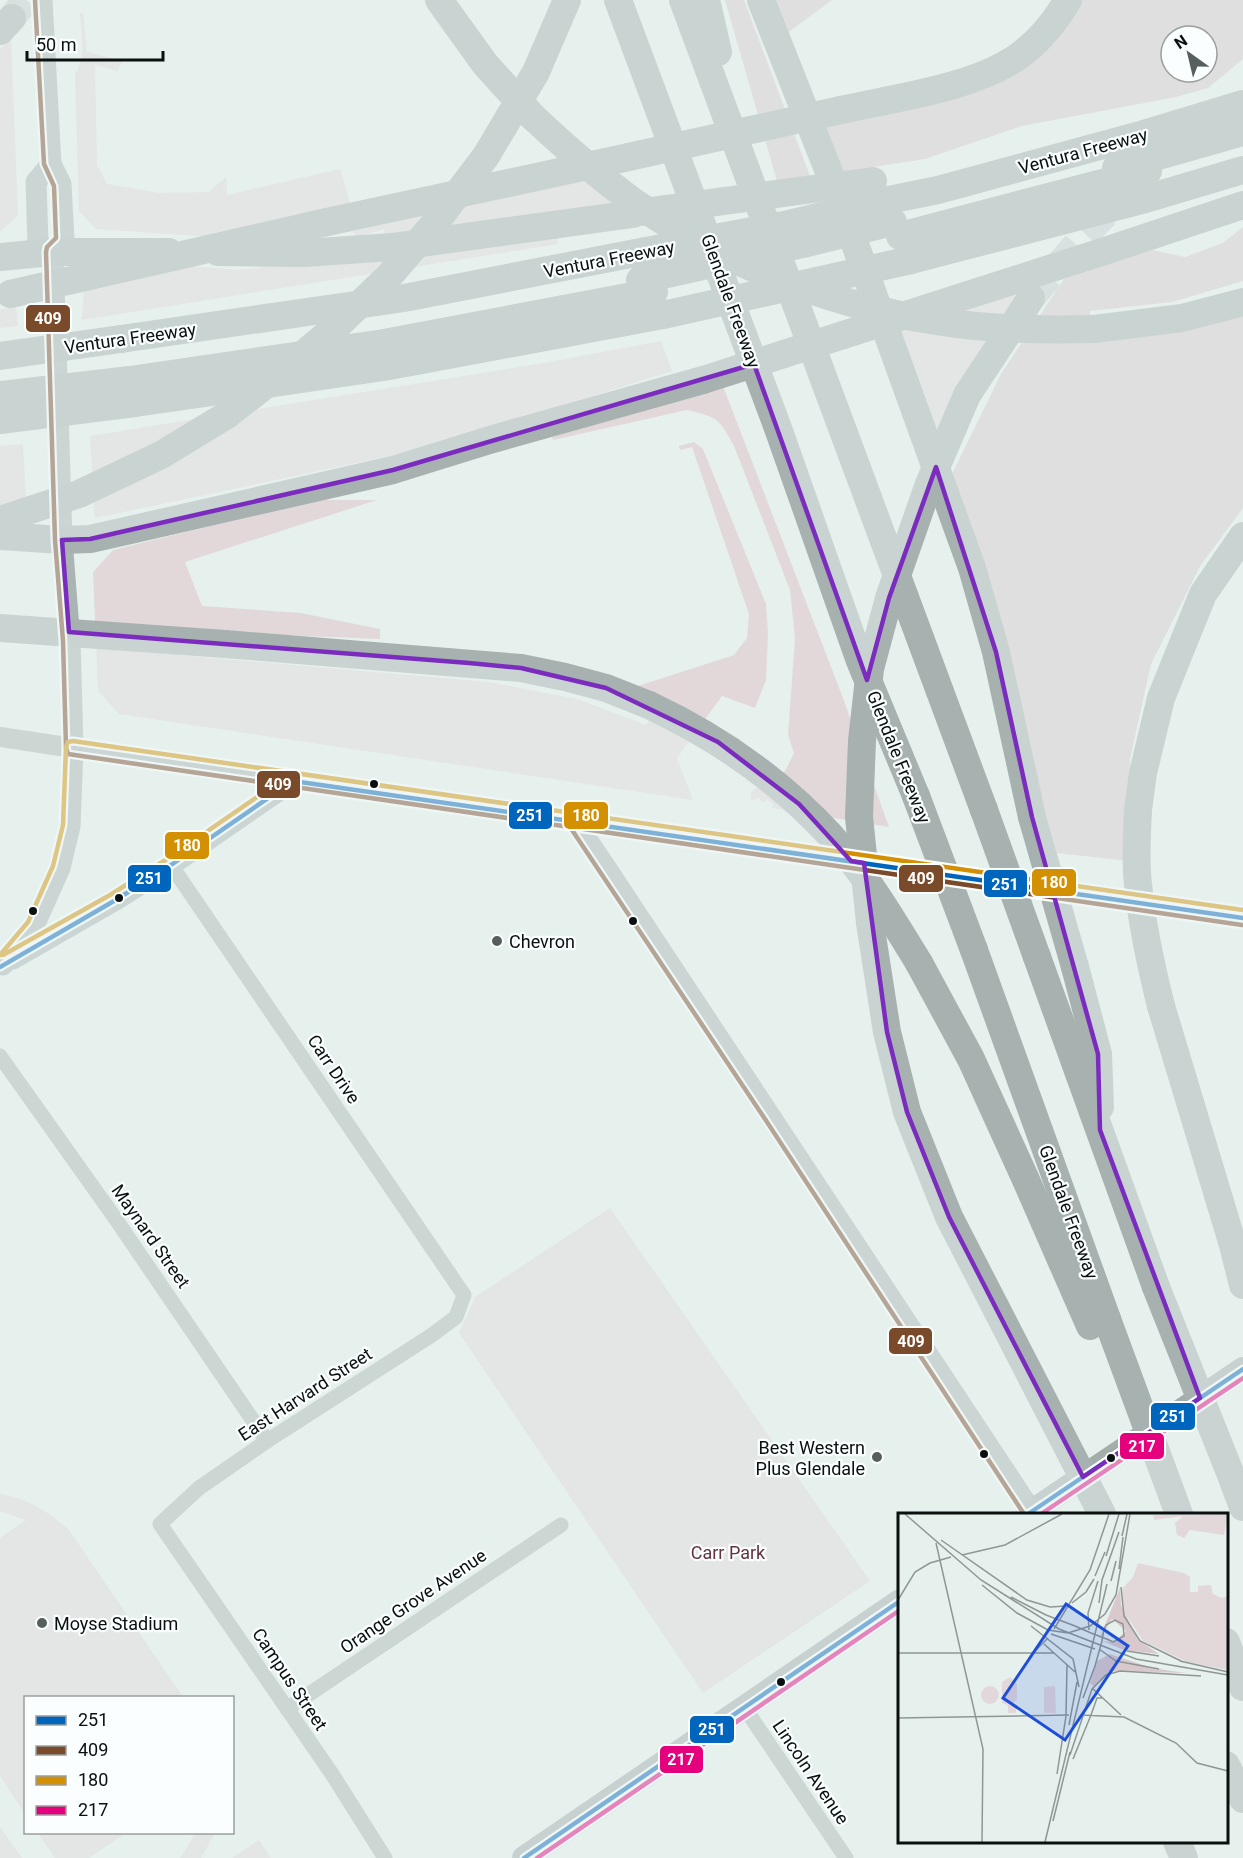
<svg xmlns="http://www.w3.org/2000/svg" width="1243" height="1858" viewBox="0 0 1243 1858" font-family="Roboto,sans-serif">
	<rect width="100%" height="100%" fill="#e6f1ee"/>
	<g fill="#e2d8da">
		<path d="M80,13h3l4,39 35,9 -4,10 -23,-6 2,100 10,19 53,9 49,-1 17,-15 1,18 113,-26 11,37 -110,33 -145,-10 -17,-18 -4,-137c12,-18 6,-41 5,-61z"/>
		<polygon points="11,38 18,215 0,232 0,49"/>
		<polygon points="611,173 621,204 385,236 384,229 356,238 353,231"/>
		<polygon points="557,233 558,244 82,320 85,263 189,266 239,270"/>
		<polygon points="1028,288 934,442 895,331"/>
		<polygon points="16,306 18,326 0,328 0,310"/>
		<polygon points="661,341 672,371 428,448 95,518 90,436 544,363"/>
		<path d="M723,386l120,312 46,129 -117,-19 2,-3 -7,-6 -4,4 -4,-5 -8,3v-7l4,-6 8,-2 22,-15 9,-18 -6,-18 7,-97 -5,-48 -56,-144c-15,-28 -17,-29 -47,-36l-134,30 -1,-3z"/>
		<polygon points="694,442 703,449 766,604 768,633 766,680 755,708 722,696 677,758 693,800 119,714 98,691 93,572 113,550 314,500 377,500 185,562 202,606 301,613 380,629 380,639 179,631 178,655 489,682 577,699 646,725 662,700 638,686 734,655 747,638 749,614 692,447 681,450 679,448 679,446"/>
		<polygon points="23,444 26,500 0,511 0,446"/>
		<polygon points="610,1208 870,1581 703,1693 459,1333 475,1297"/>
		<path d="M0,1494c27,4 49,18 69,36l114,167 -157,1 -1,116 -25,-38v-238l26,-18 -26,-9z"/>
		<polygon points="0,1827 22,1858 0,1858"/>
		<polygon points="38,1833 126,1833 89,1858 55,1858"/>
		<polygon points="196,1833 215,1833 201,1858 180,1858"/>
		<polygon points="259,1840 271,1858 232,1858"/>
	</g>
	<g fill="#d9c9cc" fill-rule="evenodd">
		<polygon points="725,0 744,0 810,176 777,181"/>
		<polygon points="774,0 832,0 786,34"/>
		<path d="M1076,0h167v59l-35,29 -32,9 -154,29 -97,33 -90,14 -19,-47 195,-53zM1171,36h36v36h-36z"/>
		<polygon points="1243,227 1243,281 1172,302 1090,311 1091,340 1243,310 1243,508 1200,566 1151,664 1130,759 1128,861 1057,853 949,480 1001,374 1064,279 1152,250 1185,257 1223,243"/>
	</g>
	<g fill="none" stroke-linecap="round" stroke-linejoin="round">
		<g stroke="#c5cfcd" stroke-width="28" stroke-dasharray="28 14" stroke-linecap="butt">
			<polyline points="12,18 26,0"/>
			<polyline points="1031,298 1082,238 1119,200"/>
		</g>
		<g stroke="#adb5b2" stroke-width="15">
			<polyline points="171,865 464,1295 456,1317 432,1335 267,1441 199,1488 160,1524 332,1774 385,1858"/>
			<polyline points="0,1056 115,1218 267,1441"/>
			<polyline points="744,1707 846,1858"/>
			<polyline points="287,1709 561,1525"/>
		</g>
		<polyline stroke="#adb5b2" stroke-width="20" points="0,737 73,748"/>
		<g stroke="#aab4b2" stroke-width="21">
			<polyline points="51,164 36,182 38,244 53,252"/>
			<polyline points="73,748 1243,918"/>
			<polyline points="574,820 607,869 1032,1512"/>
			<polyline points="13,959 114,901 171,865 293,781"/>
			<polyline points="3,965 34,926 60,868 70,826 73,748 70,641 62,540 53,252 64,241 61,184 51,164 42,0"/>
		</g>
		<g stroke="#a3adaa" stroke-width="24">
			<polyline points="1028,1514 1243,1369"/>
			<polyline points="524,1858 900,1601"/>
		</g>
		<g stroke="#a7b1af" stroke-width="28">
			<polyline points="439,0 485,64 533,117"/>
			<polyline points="618,0 779,431 860,661 916,796"/>
			<polyline points="683,0 984,810"/>
			<polyline points="706,0 718,52"/>
			<polyline points="761,0 829,172 972,568 996,652 1032,817"/>
			<polyline points="0,31 12,18"/>
			<path d="M841,110c53,-12 141,-23 183,-58 18,-14 32,-32 44,-52"/>
			<polyline points="884,201 938,190 1144,134"/>
			<polyline points="327,222 606,162"/>
			<polyline points="900,236 1148,171"/>
			<polyline points="218,252 304,253 392,247 633,214"/>
			<polyline points="1102,252 1243,205"/>
			<polyline points="0,257 53,252 169,252"/>
			<polyline points="911,260 1142,200 1243,170"/>
			<polyline points="1094,329 1182,318 1243,302"/>
			<polyline points="121,339 404,298 646,251"/>
			<polyline points="130,380 384,343 654,292"/>
			<polyline points="967,395 1031,298"/>
			<polyline points="135,403 384,367 663,315"/>
			<polyline points="0,536 62,540 90,539 130,530 393,470 493,439 703,380"/>
			<polyline points="225,644 521,668 565,677 606,688 649,705"/>
			<polyline points="1138,810 1143,773 1161,698 1203,594 1243,536"/>
			<polyline points="974,950 1107,1319"/>
			<polyline points="1037,957 1156,1287"/>
			<polyline points="919,963 971,1059 1026,1180 1090,1326"/>
			<polyline points="1075,967 1098,1054 1100,1107"/>
			<polyline points="1161,1006 1233,1245 1243,1285"/>
			<polyline points="1231,1475 1243,1507"/>
			<polyline points="1032,1512 1033,1514"/>
			<polyline points="1226,1642 1243,1687"/>
			<polyline points="1226,1765 1243,1799"/>
			<polyline points="1177,1842 1184,1858"/>
		</g>
		<g stroke="#a7b1af" stroke-width="28">
			<path d="M533,117c32,30 65,59 101,85 94,65 211,109 324,122 45,6 91,6 136,5"/>
			<polyline points="1144,134 1243,104"/>
			<polyline points="606,162 841,110"/>
			<polyline points="1116,168 1243,132"/>
			<polyline points="643,212 873,181"/>
			<polyline points="646,251 784,225 884,201"/>
			<polyline points="640,280 807,243 893,222"/>
			<polyline points="10,294 327,222"/>
			<polyline points="663,315 911,260"/>
			<polyline points="0,356 121,339"/>
			<polyline points="703,380 1102,252"/>
			<polyline points="0,395 130,380"/>
			<polyline points="967,395 929,484 889,598 870,669 862,741 859,817 870,923 887,1032 907,1112 949,1217 1102,1514"/>
			<polyline points="0,420 135,403"/>
			<polyline points="0,520 79,494 161,455 227,415 287,368 338,325 390,275 436,222 486,156 536,72 567,0"/>
			<polyline points="0,628 225,644"/>
			<path d="M649,705c68,32 131,76 181,130 35,38 62,84 89,128"/>
			<polyline points="916,796 974,950"/>
			<polyline points="984,810 1037,957"/>
			<path d="M1138,810c-1,24 -3,49 0,74 4,41 13,82 23,122"/>
			<polyline points="1032,817 1075,967"/>
			<polyline points="1156,1287 1231,1475"/>
			<polyline points="1107,1319 1179,1514"/>
		</g>
		<defs>
			<g id="bus-1">
				<polyline points="293,781 1243,918"/>
				<polyline points="0,967 114,901 171,865 293,781"/>
				<polyline points="1028,1514 1243,1369"/>
				<polyline points="524,1858 900,1601"/>
			</g>
			<g id="bus-2">
				<polyline points="35,0 44,164 54,186 56,238 47,247 46,252 55,540 63,641 66,748 68,754 1242,925"/>
				<polyline points="568,824 763,1116 1024,1514"/>
			</g>
			<g id="bus-3">
				<polyline points="0,955 28,922 53,866 63,825 66,747 68,742 73,741 1243,910"/>
				<polyline points="3,955 110,895 167,859 289,775"/>
			</g>
			<g id="bus-4">
				<polyline points="1041,1514 1243,1378"/>
				<polyline points="537,1858 900,1610"/>
			</g>
		</defs>
		<use href="#bus-1" stroke="#fbfefe" stroke-width="9"/>
		<use href="#bus-2" stroke="#fbfefe" stroke-width="9"/>
		<use href="#bus-3" stroke="#fbfefe" stroke-width="9"/>
		<use href="#bus-4" stroke="#fbfefe" stroke-width="9"/>
		<use href="#bus-1" stroke="#0065bd" stroke-width="4.5"/>
		<use href="#bus-2" stroke="#7a4b2a" stroke-width="4.5"/>
		<use href="#bus-3" stroke="#d39002" stroke-width="4.5"/>
		<use href="#bus-4" stroke="#e5007d" stroke-width="4.5"/>
	</g>
	<path d="M0 0H1243V1858H0ZM754,364l113,316 22,-82 47,-131 60,185 36,165 66,237 2,76 100,268 -117,79 -134,-260 -42,-105 -20,-80 -23,-169 -13,-2 -52,-57 -81,-62 -112,-54 -85,-20 -52,-5 -400,-31 -7,-92 28,-1 303,-69z" fill="#e6f1ee" fill-opacity=".55" fill-rule="evenodd"/>
	<path fill="none" stroke="#7b2cbf" stroke-width="4.5" stroke-linejoin="round" d="M754,364l113,316 22,-82 47,-131 60,185 36,165 66,237 2,76 100,268 -117,79 -134,-260 -42,-105 -20,-80 -23,-169 -13,-2 -52,-57 -81,-62 -112,-54 -85,-20 -52,-5 -400,-31 -7,-92 28,-1 303,-69z"/>
	<g fill="#09100f" stroke="#fbfefe" stroke-width="2">
		<circle cx="374" cy="784" r="5"/>
		<circle cx="119" cy="898" r="5"/>
		<circle cx="33" cy="911" r="5"/>
		<circle cx="633" cy="921" r="5"/>
		<circle cx="984" cy="1454" r="5"/>
		<circle cx="1111" cy="1458" r="5"/>
		<circle cx="781" cy="1682" r="5"/>
	</g>
	<g fill="#565f5d" stroke="#fbfefe" stroke-width="2">
		<circle cx="497" cy="941" r="6"/>
		<circle cx="877" cy="1457" r="6"/>
		<circle cx="42" cy="1623" r="6"/>
	</g>
	<g text-anchor="middle" dominant-baseline="central" stroke-width="4.5" stroke-linejoin="round" paint-order="stroke">
		<g font-size="18" fill="#09100f" stroke="#fbfefe">
			<text transform="translate(1083 151) rotate(-15)">Ventura Freeway</text>
			<text transform="translate(609 259) rotate(-11)">Ventura Freeway</text>
			<text transform="translate(731 301) rotate(70)">Glendale Freeway</text>
			<text transform="translate(130 338) rotate(-8)">Ventura Freeway</text>
			<text transform="translate(899 757) rotate(68)">Glendale Freeway</text>
			<text transform="translate(334 1069) rotate(56)">Carr Drive</text>
			<text transform="translate(1069 1212) rotate(70)">Glendale Freeway</text>
			<text transform="translate(151 1236) rotate(55)">Maynard Street</text>
			<text transform="translate(305 1394) rotate(-33)">East Harvard Street</text>
			<text transform="translate(413 1601) rotate(-34)">Orange Grove Avenue</text>
			<text transform="translate(290 1679) rotate(56)">Campus Street</text>
			<text transform="translate(811 1772) rotate(56)">Lincoln Avenue</text>
		</g>
		<g font-size="18" fill="#09100f" stroke="#fbfefe" text-anchor="start">
			<text x="509" y="941">Chevron</text>
			<text x="865" y="1447" text-anchor="end">Best Western<tspan x="865" dy="21">Plus Glendale</tspan></text>
			<text x="54" y="1623">Moyse Stadium</text>
		</g>
		<g font-size="18" fill="#66323f" stroke="#fbfefe">
			<text x="728" y="1552">Carr Park</text>
		</g>
	</g>
	<g transform="translate(898 1513)">
		<rect width="330" height="330" fill="#e6f1ee"/>
		<path d="M330,1l-4,21 -34,-5 -6,8 -7,-3 -2,-12 8,-7 -29,4 -1,-5zM240,50l46,10 6,4v15h8v-6l13,-1 2,9 9,4 6,-2v74l-41,-8 -44,-21 -19,-29 -2,-23 11,-12zM112,164l7,7v15l-5,6 4,1v7h-8v-8l-6,-2v-21zM83 182a9 9 0 1 1 18 0a9 9 0 1 1-18 0ZM157,173l1,27h-12v-26z" fill="#e2d8da"/>
		<path d="M222,75l1,17 17,35 21,14 -35,-4 -22,-9 12,1 12,-11 -14,-12 -13,21zM212,141l42,14 34,5 -72,-2 -21,15 -3,-3 7,-22z" fill="#d9c9cc"/>
		<path fill="none" stroke="#8e9795" stroke-width="1.5" d="M7,1l76,66 78,49 77,30 92,16M224,23l5,-22M43,27l86,60 23,7 16,-1M38,30l47,206 -1,93M64,42l43,-10 57,-31M208,43l13,-42M221,56l4,-32M197,63l10,-24M213,68l5,-20M84,72l35,28 31,17 20,3 22,-7 15,-12 11,-19 14,-81M223,74l3,29 16,25 43,21M113,84l35,18 29,11 16,7 13,5 5,2 4,2 11,-6 -1,-12 -8,-4 -9,5 -2,5 -1,5 -1,6 -7,25 -12,32M0,87l17,-28 15,-9 21,-6M174,90l14,-11 8,-13M201,90l3,-23 17,-48M133,113l42,33 6,28M156,116l36,-59 19,-56M191,117l-1,-17 10,-32M153,121l44,15M146,131l31,28M201,136l17,12 43,8M229,138l32,5M0,140h156M135,140l15,-15M282,148l48,11M194,175l29,27M168,202l1,-50M183,202l43,2 52,26 21,20 31,8M193,202l6,-17h5M0,205l171,-3M171,212l8,-43M172,242l22,-66 14,-14 14,-4 81,5M175,246l18,-44M159,261l9,-58M155,308l17,-69M147,329l62,-258"/>
		<path fill="#1d4ed8" fill-opacity="0.15" stroke="#1d4ed8" stroke-width="3" d="M168,91l62,42 -63,94 -62,-42z"/>
		<rect width="330" height="330" fill="none" stroke="#09100f" stroke-width="3"/>
	</g>
	<g stroke="#fbfefe" stroke-width="2">
		<rect x="25" y="304" width="46" height="29" rx="6" fill="#7a4b2a"/>
		<rect x="256" y="770" width="45" height="29" rx="6" fill="#7a4b2a"/>
		<rect x="563" y="801" width="46" height="29" rx="6" fill="#d39002"/>
		<rect x="508" y="801" width="45" height="29" rx="6" fill="#0065bd"/>
		<rect x="164" y="831" width="46" height="29" rx="6" fill="#d39002"/>
		<rect x="898" y="864" width="46" height="29" rx="6" fill="#7a4b2a"/>
		<rect x="127" y="864" width="45" height="29" rx="6" fill="#0065bd"/>
		<rect x="1031" y="868" width="46" height="29" rx="6" fill="#d39002"/>
		<rect x="983" y="869" width="45" height="29" rx="6" fill="#0065bd"/>
		<rect x="888" y="1327" width="45" height="28" rx="6" fill="#7a4b2a"/>
		<rect x="1150" y="1402" width="46" height="29" rx="6" fill="#0065bd"/>
		<rect x="1119" y="1432" width="46" height="28" rx="6" fill="#e5007d"/>
		<rect x="689" y="1715" width="46" height="29" rx="6" fill="#0065bd"/>
		<rect x="659" y="1745" width="45" height="29" rx="6" fill="#e5007d"/>
	</g>
	<g font-size="16" text-anchor="middle" font-weight="bold" fill="#fff">
		<text x="48" y="324">409</text>
		<text x="278" y="790">409</text>
		<text x="586" y="821">180</text>
		<text x="530" y="821">251</text>
		<text x="187" y="851">180</text>
		<text x="921" y="884">409</text>
		<text x="149" y="884">251</text>
		<text x="1054" y="888">180</text>
		<text x="1005" y="890">251</text>
		<text x="911" y="1347">409</text>
		<text x="1173" y="1422">251</text>
		<text x="1142" y="1452">217</text>
		<text x="712" y="1735">251</text>
		<text x="681" y="1765">217</text>
	</g>
	<rect x="24" y="1696" width="210" height="138" fill="#fbfefe" stroke="#9a9f9e" stroke-width="1.5"/>
	<rect x="36" y="1716" width="30" height="9" fill="#0065bd" stroke="#9a9f9e" stroke-width="1.5"/>
	<text x="78" y="1726" font-size="18" fill="#09100f">251</text>
	<rect x="36" y="1746" width="30" height="9" fill="#7a4b2a" stroke="#9a9f9e" stroke-width="1.5"/>
	<text x="78" y="1756" font-size="18" fill="#09100f">409</text>
	<rect x="36" y="1776" width="30" height="9" fill="#d39002" stroke="#9a9f9e" stroke-width="1.5"/>
	<text x="78" y="1786" font-size="18" fill="#09100f">180</text>
	<rect x="36" y="1806" width="30" height="9" fill="#e5007d" stroke="#9a9f9e" stroke-width="1.5"/>
	<text x="78" y="1816" font-size="18" fill="#09100f">217</text>
	<g transform="translate(1189 54) rotate(326)"><circle r="28" fill="#fbfefe" stroke="#9a9f9e" stroke-width="1.5"/>
	<path d="M0-4.5L10 22L0 15L-10 22Z" fill="#565f5d"/>
	<text y="-9" font-size="16" font-weight="bold" text-anchor="middle" fill="#09100f">N</text>
	</g>
	<path d="M27 51v9h136v-9" fill="none" stroke="#09100f" stroke-width="3"/>
	<text x="36" y="51" font-size="18" fill="#09100f" stroke="#fbfefe" stroke-width="4.5" paint-order="stroke">50 m</text>
</svg>
